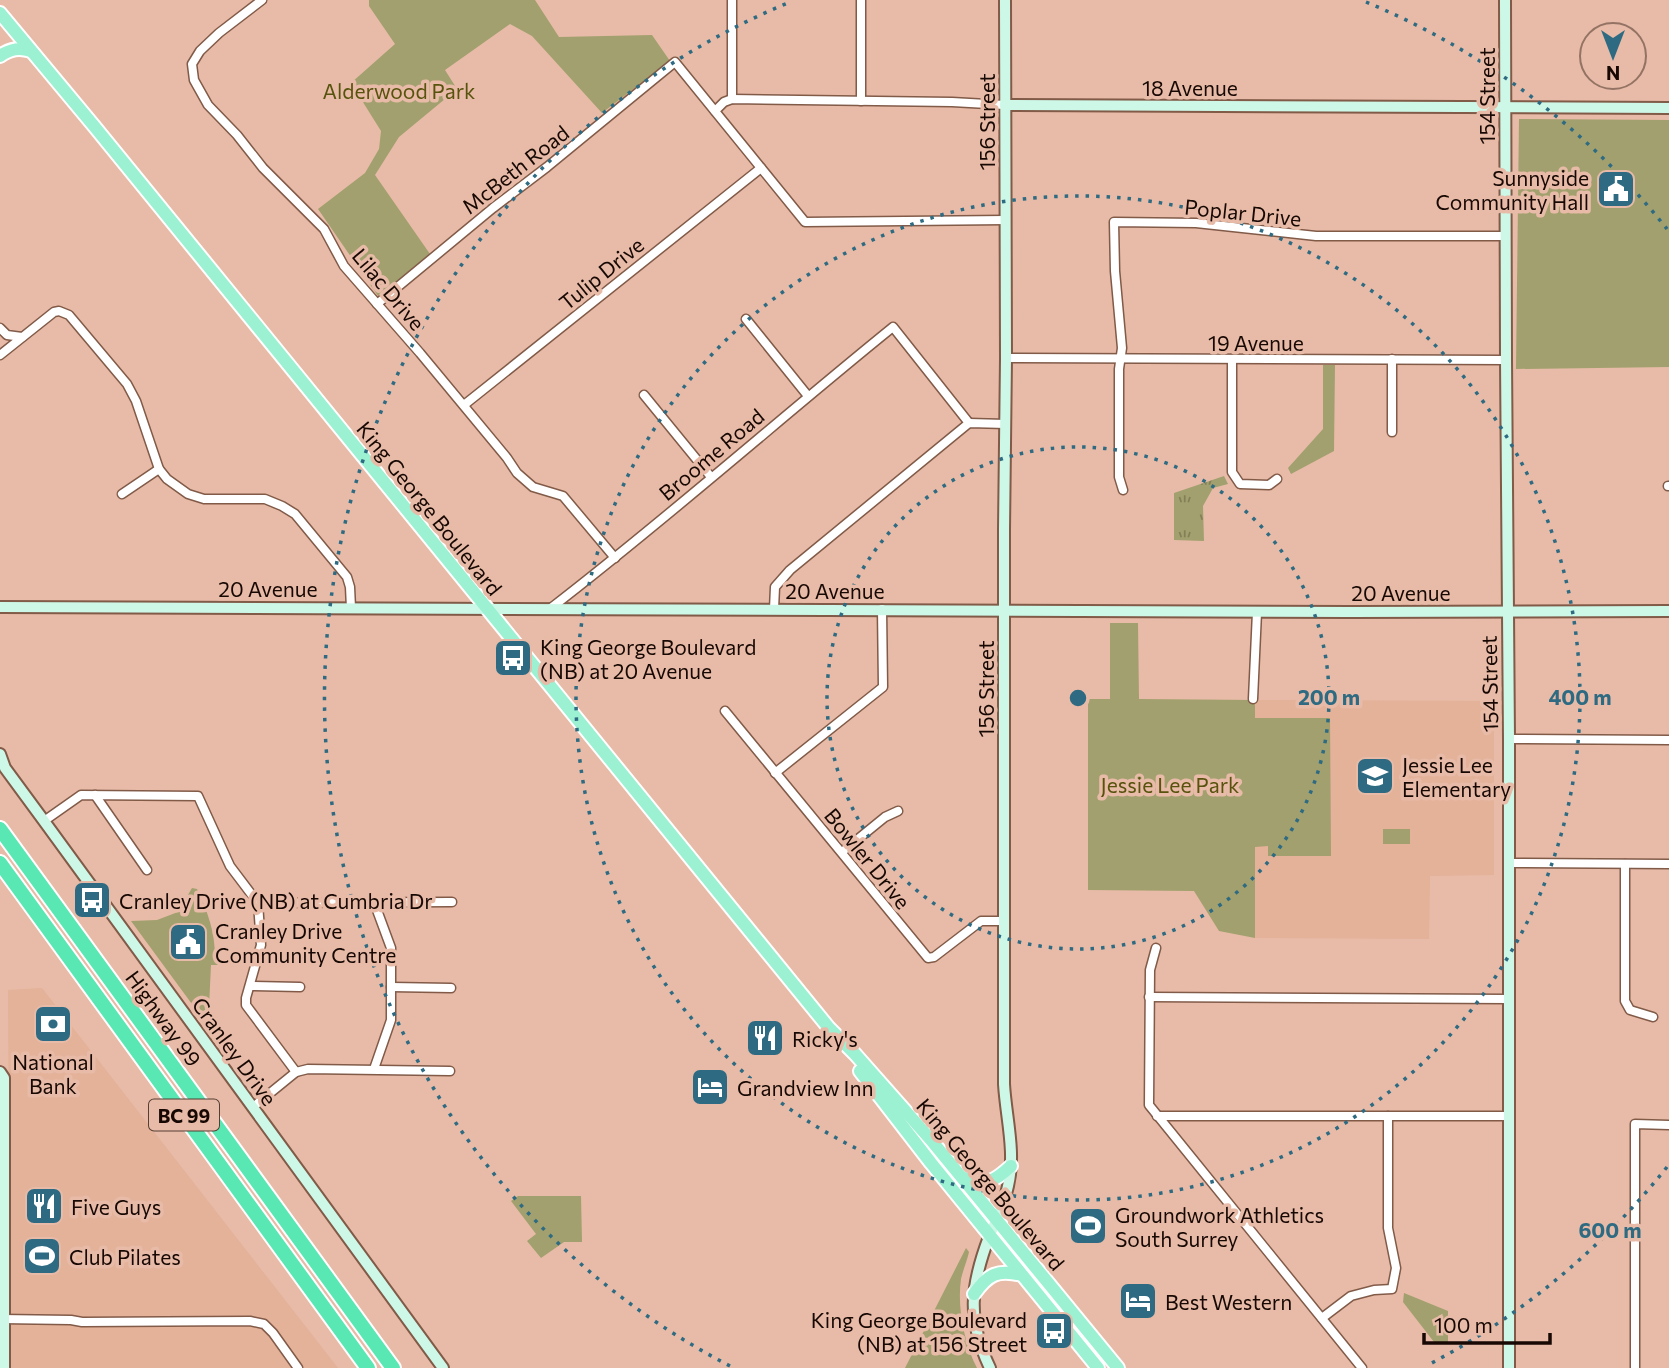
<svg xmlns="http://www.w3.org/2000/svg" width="1669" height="1368" viewBox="0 0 1669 1368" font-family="Commissioner,sans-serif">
	<defs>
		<pattern id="grass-tufts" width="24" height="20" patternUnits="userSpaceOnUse" patternTransform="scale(1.75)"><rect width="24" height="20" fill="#a2a06e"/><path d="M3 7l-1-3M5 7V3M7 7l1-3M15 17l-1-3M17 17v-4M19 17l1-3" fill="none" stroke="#838058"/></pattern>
	</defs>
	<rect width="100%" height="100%" fill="#e7bba7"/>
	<g fill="#e4b199">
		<polygon points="1255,700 1494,701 1494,875 1430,876 1429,939 1255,938"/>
		<polygon points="42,988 338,1368 10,1368 8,990"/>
	</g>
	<polygon fill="url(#grass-tufts)" points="1224,476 1228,484 1213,488 1203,506 1204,541 1174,540 1174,493"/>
	<g fill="#a2a06e">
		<polygon points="369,0 535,0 559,37 652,35 670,61 602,113 532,36 510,24 445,70 457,89 399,137 375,175 430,254 378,296 318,209 365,173 379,149 381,131 351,83 395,44 369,6"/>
		<polygon points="1519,119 1669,120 1669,367 1516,369"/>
		<polygon points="1323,365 1335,365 1334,451 1291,474 1288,468 1323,429"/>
		<polygon points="1110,623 1138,623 1139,699 1255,700 1255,718 1330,718 1331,856 1268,856 1268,846 1255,847 1255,938 1219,931 1194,891 1088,890 1088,699 1110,699"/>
		<rect x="1383" y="829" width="27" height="15"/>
		<path d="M192,888l5,1c11,24 18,42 18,69h35l-2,7h-37l-2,42 -9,8 -69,-94 26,-1 21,-8z"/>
		<polygon points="518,1196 581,1196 582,1242 564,1242 541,1258 527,1241 536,1234 511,1201"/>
		<path d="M966,1248l3,4c-2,9 -6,18 -8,27 -4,28 3,64 16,89h-72z"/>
		<polygon points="1404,1293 1448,1311 1448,1342 1434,1342 1403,1302"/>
	</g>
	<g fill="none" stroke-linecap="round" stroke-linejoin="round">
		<defs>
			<g id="street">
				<polyline points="262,0 219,33 200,51 192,64 194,80 208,105 237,135 263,168 324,229 344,266 420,353 507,458 517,473 533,487 563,496 615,558"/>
				<polyline points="732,0 732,99"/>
				<polyline points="861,101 861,0"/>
				<polyline points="715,111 724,102 732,99 952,102 1005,105"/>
				<polyline points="377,304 493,208 547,167 675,62 805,222 1006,220"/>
				<polyline points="746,319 808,396"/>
				<polyline points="0,328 7,335 22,337"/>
				<polyline points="0,355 54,312 59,311 69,315 127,384 136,401 159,469 167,479 188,494 204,499 265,499 282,506 295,514 347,577 350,587 351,608"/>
				<polyline points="1006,358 1506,360"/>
				<polyline points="1232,359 1232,472 1240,484 1269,485 1277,479"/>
				<polyline points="644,395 711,477"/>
				<polyline points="464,405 761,168"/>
				<polyline points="1392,432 1392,359"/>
				<polyline points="1668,486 1669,486"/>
				<polyline points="1123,490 1119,477 1119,369 1122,348 1115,271 1114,222 1196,223 1316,236 1506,236"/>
				<polyline points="122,494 159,469"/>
				<path d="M551,608c117,-90 227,-188 342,-281l76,96"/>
				<polyline points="774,609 775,587 790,570 969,423 1006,424"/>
				<polyline points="1253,699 1257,612"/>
				<polyline points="725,711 928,958 934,957 981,921 1005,921"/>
				<polyline points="1509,739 1669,740"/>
				<polyline points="775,773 883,687 882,609"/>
				<polyline points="95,795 147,870"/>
				<polyline points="44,821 81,795 198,796 230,866 258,903 261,945 246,998 246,1005 296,1072"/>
				<polyline points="842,852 885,817 898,811"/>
				<polyline points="1509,863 1669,864"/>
				<polyline points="1625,864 1625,1001 1630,1010 1653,1017"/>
				<polyline points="374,902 391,948 391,1020 374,1069"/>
				<polyline points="258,903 452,902"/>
				<polyline points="1156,948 1150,970 1149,1105 1362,1368"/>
				<polyline points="250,986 300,987"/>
				<polyline points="391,987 451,988"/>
				<polyline points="1149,997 1509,999"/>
				<polyline points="253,1107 296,1072 308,1069 450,1071"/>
				<polyline points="1157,1116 1509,1116"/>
				<polyline points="1322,1318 1351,1296 1374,1290 1392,1289 1396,1268 1388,1228 1388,1116"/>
				<polyline points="1,1319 71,1320 82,1322 250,1321 264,1324 273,1333 298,1368"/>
				<polyline points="1635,1368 1635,1124 1669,1125"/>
			</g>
			<g id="secondary">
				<polyline points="1505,0 1506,360 1509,739 1509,1368"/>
				<polyline points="1005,105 1669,108"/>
				<polyline points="0,607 1351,612 1669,611"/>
				<polyline points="0,754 5,768 44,821 443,1368"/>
				<polyline points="0,1072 4,1078 4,1368"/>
				<path d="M990,1368c-23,-48 -20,-81 -1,-131 7,-16 15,-33 19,-51 8,-34 -2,-68 -4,-102v-554l2,-172 -1,-358"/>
			</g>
			<g id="primary">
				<polyline points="0,13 94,126 829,1028 855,1054 931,1140 1118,1368"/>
				<path d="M0,56c10,-7 19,-9 31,-5"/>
				<polyline points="860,1071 931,1163 1098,1368"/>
				<path d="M965,1178c20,10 31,2 46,-12"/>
				<path d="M974,1294c14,-20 24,-25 48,-19"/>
			</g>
			<g id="highway">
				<polyline points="0,829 393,1368"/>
				<polyline points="0,863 368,1368"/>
			</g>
		</defs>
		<use href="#street" stroke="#815a48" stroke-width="11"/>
		<use href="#secondary" stroke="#815a48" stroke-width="14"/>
		<use href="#primary" stroke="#fff" stroke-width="16"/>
		<use href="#highway" stroke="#fff" stroke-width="18"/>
		<use href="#street" stroke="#fff" stroke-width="8"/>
		<use href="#secondary" stroke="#cdf8e8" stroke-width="10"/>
		<use href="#primary" stroke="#9bf1d2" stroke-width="12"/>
		<use href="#highway" stroke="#59e8b4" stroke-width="14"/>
	</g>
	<g fill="none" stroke="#2e6b82" stroke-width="3.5" stroke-dasharray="3.5 7">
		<circle cx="1078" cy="698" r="251"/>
		<circle cx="1078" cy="698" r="502"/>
		<path d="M1667 1167A753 753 0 0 1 1426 1366M730 1366A753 753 0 0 1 790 2M1366 2A753 753 0 0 1 1667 229"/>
	</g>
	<defs>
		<symbol id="civic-square" viewBox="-11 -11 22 22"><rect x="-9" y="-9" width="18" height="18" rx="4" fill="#2e6b82" stroke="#e7bba7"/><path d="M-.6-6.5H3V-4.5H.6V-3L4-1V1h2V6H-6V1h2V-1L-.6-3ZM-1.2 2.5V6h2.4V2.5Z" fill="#fff"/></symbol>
		<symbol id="bus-square" viewBox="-11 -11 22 22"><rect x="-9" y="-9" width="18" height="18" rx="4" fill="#2e6b82" stroke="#e7bba7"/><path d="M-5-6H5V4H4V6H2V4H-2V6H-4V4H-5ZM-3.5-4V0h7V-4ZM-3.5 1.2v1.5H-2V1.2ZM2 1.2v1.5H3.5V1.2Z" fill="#fff"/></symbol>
		<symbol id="school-square" viewBox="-11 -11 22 22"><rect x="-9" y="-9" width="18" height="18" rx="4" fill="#2e6b82" stroke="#e7bba7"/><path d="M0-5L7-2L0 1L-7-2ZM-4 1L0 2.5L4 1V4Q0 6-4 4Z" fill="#fff"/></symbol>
		<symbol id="bank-square" viewBox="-11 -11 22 22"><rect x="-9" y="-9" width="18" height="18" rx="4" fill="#2e6b82" stroke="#e7bba7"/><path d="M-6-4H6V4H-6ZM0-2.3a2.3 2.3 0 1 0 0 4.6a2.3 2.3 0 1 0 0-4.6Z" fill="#fff"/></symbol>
		<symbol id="restaurant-square" viewBox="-11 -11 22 22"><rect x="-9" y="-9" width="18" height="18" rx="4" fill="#2e6b82" stroke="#e7bba7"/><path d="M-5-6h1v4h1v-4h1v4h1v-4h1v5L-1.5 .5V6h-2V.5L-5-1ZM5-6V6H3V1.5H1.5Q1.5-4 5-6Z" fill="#fff"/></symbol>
		<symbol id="hotel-square" viewBox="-11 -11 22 22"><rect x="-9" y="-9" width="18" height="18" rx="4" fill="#2e6b82" stroke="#e7bba7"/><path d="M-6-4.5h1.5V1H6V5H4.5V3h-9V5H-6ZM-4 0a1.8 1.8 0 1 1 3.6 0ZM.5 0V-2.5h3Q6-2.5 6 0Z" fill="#fff"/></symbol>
		<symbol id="stadium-square" viewBox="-11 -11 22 22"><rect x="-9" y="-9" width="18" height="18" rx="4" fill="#2e6b82" stroke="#e7bba7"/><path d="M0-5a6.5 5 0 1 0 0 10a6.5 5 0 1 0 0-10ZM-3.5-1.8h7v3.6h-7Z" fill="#fff"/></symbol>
	</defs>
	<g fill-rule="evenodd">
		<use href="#civic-square" x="1594" y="167" width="44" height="44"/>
		<use href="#bus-square" x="491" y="636" width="44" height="44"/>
		<use href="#school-square" x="1353" y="754" width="44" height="44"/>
		<use href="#bus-square" x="70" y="878" width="44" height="44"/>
		<use href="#civic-square" x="166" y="920" width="44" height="44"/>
		<use href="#bank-square" x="31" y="1002" width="44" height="44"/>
		<use href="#restaurant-square" x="743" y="1016" width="44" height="44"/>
		<use href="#hotel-square" x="688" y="1065" width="44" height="44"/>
		<use href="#restaurant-square" x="22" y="1184" width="44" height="44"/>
		<use href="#stadium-square" x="1066" y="1204" width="44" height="44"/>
		<use href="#stadium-square" x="20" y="1234" width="44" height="44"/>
		<use href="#hotel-square" x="1116" y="1279" width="44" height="44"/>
		<use href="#bus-square" x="1032" y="1309" width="44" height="44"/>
	</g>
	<g text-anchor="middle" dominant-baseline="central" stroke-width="7" stroke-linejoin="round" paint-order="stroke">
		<rect fill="#e7bba7" stroke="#553e34" stroke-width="2" x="149" y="1099.5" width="70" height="31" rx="5"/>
		<g font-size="19" font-weight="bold" fill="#170803">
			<text x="184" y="1115">BC 99</text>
		</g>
		<g font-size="21" fill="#170803" stroke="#e7bba7">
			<text x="1190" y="87">18 Avenue</text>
			<text transform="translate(1486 96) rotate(-90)">154 Street</text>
			<text transform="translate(986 122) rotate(-90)">156 Street</text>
			<text transform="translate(515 169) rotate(-38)">McBeth Road</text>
			<text transform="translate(1243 212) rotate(6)">Poplar Drive</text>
			<text transform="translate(601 273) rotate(-39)">Tulip Drive</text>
			<text transform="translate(389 289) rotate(50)">Lilac Drive</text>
			<text x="1256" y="342">19 Avenue</text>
			<text transform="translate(711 454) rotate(-40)">Broome Road</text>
			<text transform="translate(430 508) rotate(51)">King George Boulevard</text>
			<text x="268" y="588">20 Avenue</text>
			<text x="835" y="590">20 Avenue</text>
			<text x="1401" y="592">20 Avenue</text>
			<text transform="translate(1489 684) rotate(-91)">154 Street</text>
			<text transform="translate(985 689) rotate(-90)">156 Street</text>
			<text transform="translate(868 858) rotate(51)">Bowler Drive</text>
			<text transform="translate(164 1018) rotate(54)">Highway 99</text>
			<text transform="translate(235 1051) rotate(54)">Cranley Drive</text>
			<text transform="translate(991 1184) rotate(50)">King George Boulevard</text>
		</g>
		<g font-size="21" fill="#57520d" stroke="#e7bba7">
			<text x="399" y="90">Alderwood Park</text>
			<text x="1170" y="784">Jessie Lee Park</text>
		</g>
		<g font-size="21" fill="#170803" stroke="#e7bba7" text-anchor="start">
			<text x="1589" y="177" text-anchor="end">Sunnyside<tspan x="1589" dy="24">Community Hall</tspan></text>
			<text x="540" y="646">King George Boulevard<tspan x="540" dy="24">(NB) at 20 Avenue</tspan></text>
			<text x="1402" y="764">Jessie Lee<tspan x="1402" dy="24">Elementary</tspan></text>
			<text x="119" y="900">Cranley Drive (NB) at Cumbria Dr</text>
			<text x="215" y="930">Cranley Drive<tspan x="215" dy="24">Community Centre</tspan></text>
			<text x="792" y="1038">Ricky's</text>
			<text x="53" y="1061" text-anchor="middle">National<tspan x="53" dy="24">Bank</tspan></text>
			<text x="737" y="1087">Grandview Inn</text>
			<text x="71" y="1206">Five Guys</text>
			<text x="1115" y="1214">Groundwork Athletics<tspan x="1115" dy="24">South Surrey</tspan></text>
			<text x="69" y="1256">Club Pilates</text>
			<text x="1165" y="1301">Best Western</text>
			<text x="1027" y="1319" text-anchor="end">King George Boulevard<tspan x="1027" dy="24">(NB) at 156 Street</tspan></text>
		</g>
	</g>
	<circle cx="1078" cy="698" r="10" fill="#2e6b82" stroke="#e7bba7" stroke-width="3.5"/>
	<g font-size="21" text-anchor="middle" font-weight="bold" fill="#2e6b82" stroke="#e7bba7" stroke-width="7" stroke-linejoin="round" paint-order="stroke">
		<text x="1329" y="705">200 m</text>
		<text x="1580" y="705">400 m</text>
		<text x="1610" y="1238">600 m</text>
	</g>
	<g transform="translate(1613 56) rotate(180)"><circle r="33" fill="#e7bba7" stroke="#947365" stroke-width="2"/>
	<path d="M0-5L12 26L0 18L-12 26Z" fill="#2e6b82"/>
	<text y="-10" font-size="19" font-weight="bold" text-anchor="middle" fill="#170803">N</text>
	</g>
	<path d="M1424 1333v10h126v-10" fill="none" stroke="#170803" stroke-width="3.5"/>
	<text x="1434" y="1333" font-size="21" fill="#170803" stroke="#e7bba7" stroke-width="5" paint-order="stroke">100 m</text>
</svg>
